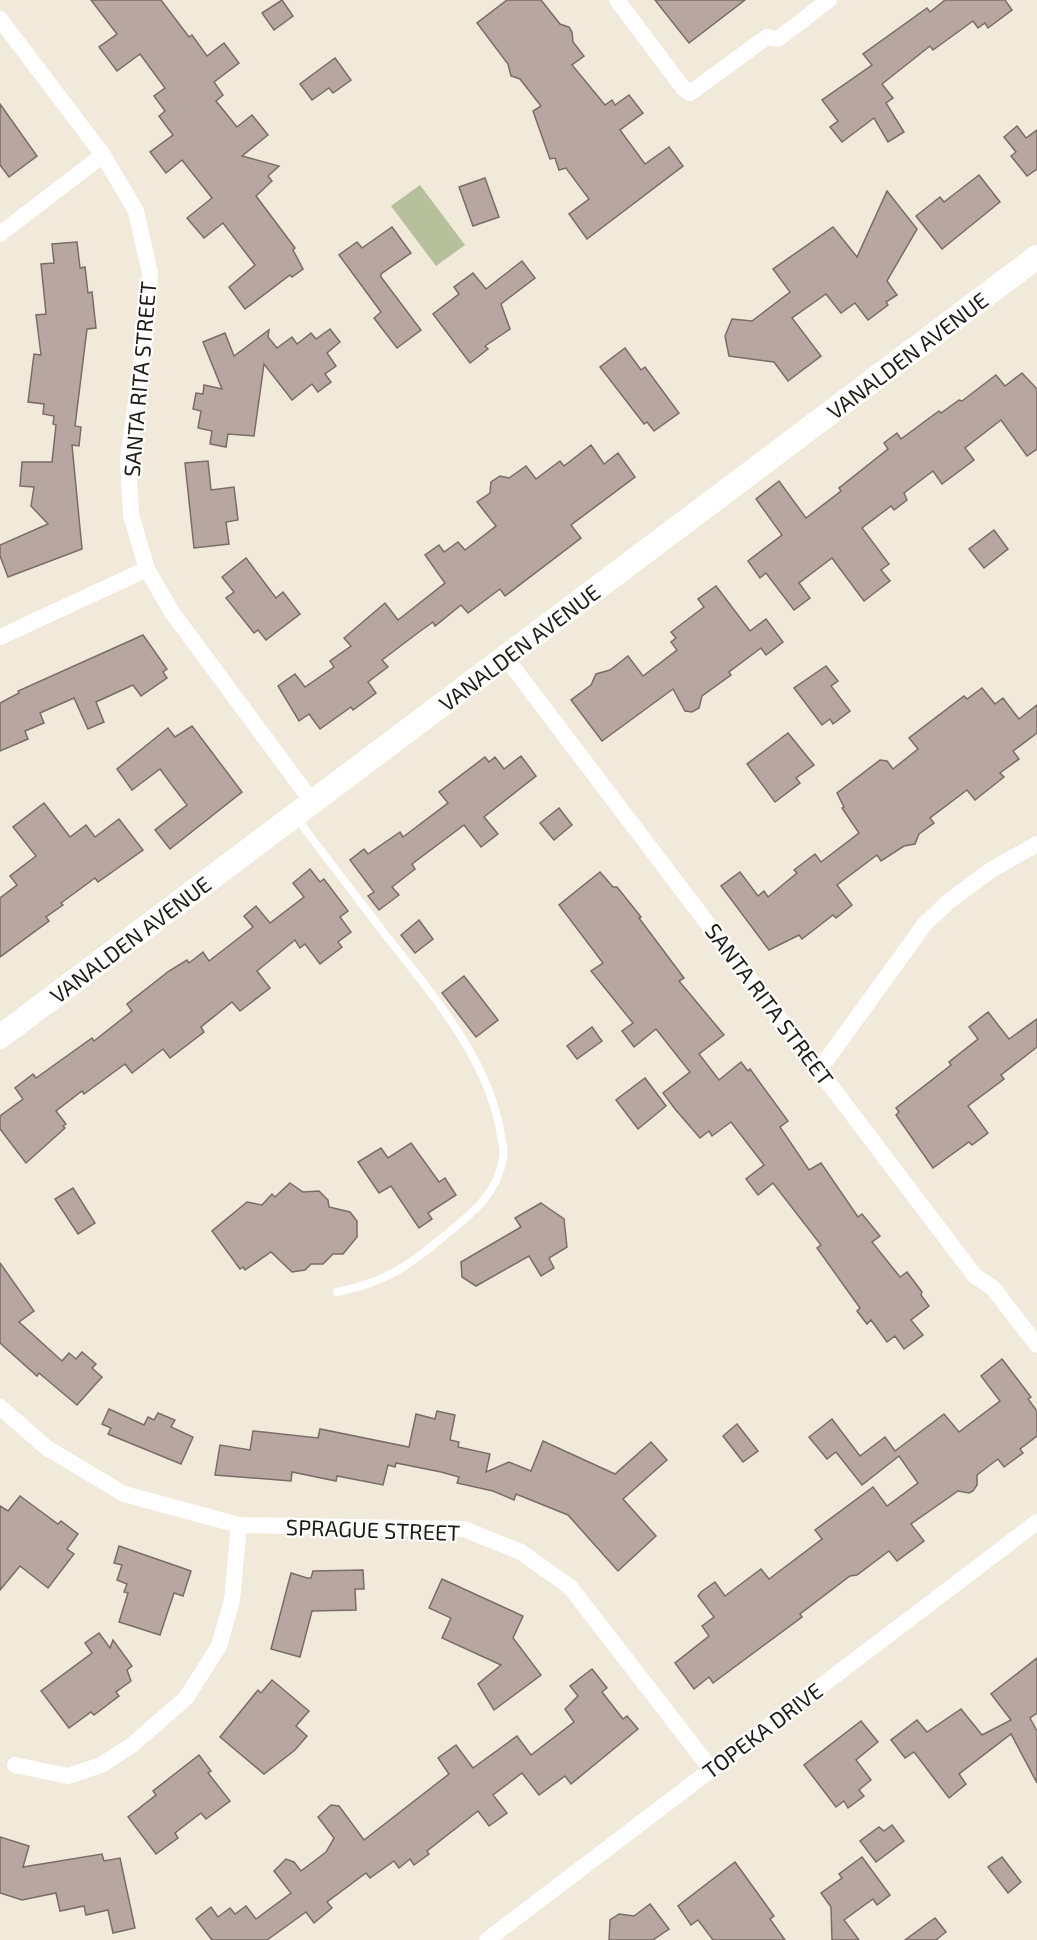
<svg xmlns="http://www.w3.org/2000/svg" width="1037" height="1940" viewBox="0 0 1037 1940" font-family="'Exo 2',sans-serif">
	<rect width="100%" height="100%" fill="#f1eadb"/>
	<polygon fill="#b6c19b" points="420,185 465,245 436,266 391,206"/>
	<g fill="#b7a7a0" stroke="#7b6c66" stroke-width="1.5">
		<polygon points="91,0 161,0 189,37 192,35 207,56 224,43 239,63 214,82 223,95 216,101 237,127 252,115 268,135 242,156 279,166 268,176 272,181 256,196 295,248 293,250 303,269 292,277 290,275 245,309 229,287 255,265 223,223 204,238 187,218 212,198 182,160 166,173 150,152 173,135 159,116 165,111 154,96 165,88 140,54 117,71 99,47 117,34"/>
		<polygon points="282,0 293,16 274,30 262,13"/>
		<polygon points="507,0 541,0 560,24 569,27 572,32 573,42 584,56 572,65 605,105 612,100 615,105 629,95 643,113 620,130 645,164 669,147 683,166 587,239 569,214 589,199 566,168 559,170 555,158 550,159 533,111 541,106 520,79 511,76 508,64 477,23"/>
		<polygon points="655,0 745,0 689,43"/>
		<polygon points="945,0 1005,0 1012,10 988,28 985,23 978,28 973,21 933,50 930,46 882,84 893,98 886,103 904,132 888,142 874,118 842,142 830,127 838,121 822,100 872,65 863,54 927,8 930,12"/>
		<polygon points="335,58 351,80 333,93 329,88 312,100 300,84"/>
		<polygon points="0,104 37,156 9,177 0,165"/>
		<polygon points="1017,126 1026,138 1037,130 1037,169 1027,176 1011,156 1016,152 1004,137"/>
		<polygon points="979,175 1000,202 942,249 916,216 940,197 944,202"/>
		<polygon points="485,178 499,217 473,226 459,187"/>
		<polygon points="887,191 917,229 887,281 897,295 886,302 888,305 868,320 855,303 841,313 826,294 792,318 821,356 788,381 774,362 729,356 725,336 732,319 752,321 790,292 773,269 833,227 857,257"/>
		<polygon points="392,227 411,253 381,274 381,277 421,330 397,348 374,318 381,312 339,255 357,242 362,248"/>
		<polygon points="77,242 80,268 85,267 88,293 92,292 96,328 87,329 75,426 81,427 79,446 72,445 82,549 8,577 0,556 0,545 48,524 31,506 34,487 20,486 22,462 52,462 56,425 53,424 54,416 43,414 44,404 28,402 34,354 41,355 36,315 46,314 41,264 54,263 52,244"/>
		<polygon points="522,261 535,278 501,304 510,329 485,346 488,349 470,363 433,314 459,294 454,287 473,273 486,289"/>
		<polygon points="330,329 340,342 327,353 336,366 325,374 331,382 318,392 312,384 292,400 264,364 254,436 228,434 226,447 210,444 212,431 198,428 201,411 193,409 196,393 203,394 204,385 222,389 203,342 225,333 234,356 269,330 268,337 277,348 292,337 297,344 311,333 316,339"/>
		<polygon points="625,348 641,370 645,367 679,413 654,431 647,422 644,424 600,367"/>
		<polygon points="1022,373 1037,389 1037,449 1027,456 1001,420 965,448 974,460 942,484 933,471 904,493 907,500 894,510 891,506 862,528 889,564 881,570 890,581 864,601 832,558 799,583 810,598 794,610 766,573 760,578 748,561 782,535 756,499 779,481 806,518 841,491 839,488 888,449 884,443 897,433 901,439 939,411 941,413 959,400 962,401 996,375 1005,386"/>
		<polygon points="591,445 604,464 618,453 635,477 571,525 581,538 505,596 500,589 468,613 461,605 435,626 433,622 419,632 382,660 388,667 368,682 376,693 353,710 351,707 320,729 309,714 299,721 278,686 295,674 305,687 334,667 330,661 351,646 344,638 385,603 398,620 445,583 425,555 439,545 444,552 458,542 465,550 496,526 477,502 490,493 491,482 500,476 509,478 526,466 536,479 560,461 564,466"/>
		<polygon points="208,461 211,490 234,487 238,520 226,522 229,544 194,548 185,463"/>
		<polygon points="994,530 1008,549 984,568 969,549"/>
		<polygon points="246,558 276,598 283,592 300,614 266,640 258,630 254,633 226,598 234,592 222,577"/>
		<polygon points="716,586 750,631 766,619 783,642 766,655 761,648 729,672 731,675 702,696 699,708 692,712 685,711 673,689 602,741 571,700 591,685 596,674 610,670 628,656 643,676 677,650 671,642 676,638 671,632 704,607 698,599"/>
		<polygon points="143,635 167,669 163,672 167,678 141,696 133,685 96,702 104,722 88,729 74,698 40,713 44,723 25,731 28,739 0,751 0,703 19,693 18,691"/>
		<polygon points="826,666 838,681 831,686 850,711 833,724 830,719 822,725 794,688"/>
		<polygon points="982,688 995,704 1003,698 1019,719 1037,705 1037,733 1013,751 1019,759 1000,773 1004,777 975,800 967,790 930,818 934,823 919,834 915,844 904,846 881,861 877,855 837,885 852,905 836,918 833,915 802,939 799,935 769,950 721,886 740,872 758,896 764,891 768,897 797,873 794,870 815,854 821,862 859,833 842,808 844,807 837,793 880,760 887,761 893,769 918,749 909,738 964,696 967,699"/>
		<polygon points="192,726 242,792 170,849 155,830 187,805 160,769 132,790 117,769 168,728 175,737"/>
		<polygon points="788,733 814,765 796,778 800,783 775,802 747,764"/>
		<polygon points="521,756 536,776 484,817 498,834 481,847 464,825 412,864 415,869 392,887 399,895 379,910 368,896 374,892 350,860 364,849 368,854 400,832 403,837 448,803 439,792 485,757 489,762 495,757 504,769"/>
		<polygon points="44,803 70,837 86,825 95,837 119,819 143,850 98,882 95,878 61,903 63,905 46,917 49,921 0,957 0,898 17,885 10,876 36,856 13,827"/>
		<polygon points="559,808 572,825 554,840 540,823"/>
		<polygon points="310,869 320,882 324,879 348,911 340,917 351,932 338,942 342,947 320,964 305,944 300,948 295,940 257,971 270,988 240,1011 232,1002 201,1027 204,1032 170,1058 163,1049 132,1073 125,1064 84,1094 82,1091 56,1111 66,1124 63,1126 65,1128 26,1163 0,1129 0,1116 23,1099 15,1088 33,1074 36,1078 92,1038 94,1041 132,1011 127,1004 169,971 187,960 189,963 203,952 209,961 253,927 244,916 256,906 270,923 304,897 293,883"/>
		<polygon points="600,872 613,887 617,887 641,917 639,918 684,978 679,981 724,1035 699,1054 719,1080 741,1062 748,1071 750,1069 788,1121 780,1127 809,1170 821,1163 858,1217 862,1214 880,1236 872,1242 900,1277 907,1272 922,1292 921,1295 929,1306 911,1320 923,1335 904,1349 895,1336 887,1342 871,1320 867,1324 857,1311 860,1308 817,1248 821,1245 773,1183 758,1195 746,1179 764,1165 731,1122 712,1136 709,1131 700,1138 675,1109 663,1093 690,1072 656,1029 634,1047 622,1031 633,1023 591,971 603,963 559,905"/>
		<polygon points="419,920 433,939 415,953 401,935"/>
		<polygon points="464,976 498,1020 476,1037 442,993"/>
		<polygon points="988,1012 1009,1039 1037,1019 1037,1047 1001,1075 1004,1079 968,1106 988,1133 972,1145 969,1142 933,1168 896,1115 899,1112 896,1108 951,1065 949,1062 978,1039 969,1027"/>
		<polygon points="592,1027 602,1041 577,1059 567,1046"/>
		<polygon points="645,1078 666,1106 638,1129 616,1100"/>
		<polygon points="411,1143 439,1182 445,1178 456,1195 428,1213 432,1219 419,1228 391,1186 379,1193 358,1162 381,1148 388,1158"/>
		<polygon points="290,1183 303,1192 319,1191 328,1200 329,1207 350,1212 357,1221 357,1237 343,1254 333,1254 323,1264 311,1264 305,1270 292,1272 271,1252 245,1270 243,1267 240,1269 212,1231 247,1202 262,1205 272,1194 275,1197"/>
		<polygon points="73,1188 95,1223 78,1234 55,1199"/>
		<polygon points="541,1203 564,1219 567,1247 549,1258 554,1268 541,1276 529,1256 476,1286 462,1277 461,1262 521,1227 515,1218"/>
		<polygon points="0,1263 34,1311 19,1322 62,1361 69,1353 76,1359 82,1352 96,1364 92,1368 102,1377 77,1405 39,1373 37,1376 0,1343"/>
		<polygon points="1002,1359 1031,1397 1028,1399 1037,1411 1037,1436 1020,1449 1023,1453 1004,1467 998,1459 977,1475 977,1485 973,1491 969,1493 958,1491 911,1524 924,1541 897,1561 889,1551 857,1575 850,1576 800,1614 802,1617 713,1683 709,1677 694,1689 675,1663 709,1636 702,1626 714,1617 698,1596 701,1592 715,1582 725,1596 761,1569 769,1579 822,1539 815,1530 873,1487 887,1506 918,1483 899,1456 862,1485 836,1452 827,1459 809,1437 832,1419 860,1456 885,1437 895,1451 944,1414 959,1432 1000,1401 981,1376"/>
		<polygon points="109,1409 144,1425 148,1417 154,1420 158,1413 175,1420 171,1427 193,1437 181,1464 108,1434 111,1428 102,1424"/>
		<polygon points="437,1411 455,1415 450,1440 459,1442 458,1447 490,1454 486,1472 509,1462 531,1471 543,1441 615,1474 651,1442 667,1460 623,1499 656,1536 618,1571 568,1515 516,1494 514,1500 493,1491 457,1483 459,1477 441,1472 396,1463 395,1467 388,1465 383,1485 337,1476 336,1481 292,1472 291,1481 215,1475 220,1445 250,1450 253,1431 318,1438 320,1429 409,1447 416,1414 435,1419"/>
		<polygon points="737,1424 758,1451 743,1462 723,1436"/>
		<polygon points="20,1496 58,1524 61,1521 78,1534 67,1549 74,1554 48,1588 20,1566 0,1590 0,1506 8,1511"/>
		<polygon points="119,1546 191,1571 183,1596 174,1593 160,1635 119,1622 128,1593 124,1592 127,1584 117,1580 122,1565 114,1563"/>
		<polygon points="363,1570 364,1589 355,1589 356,1610 312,1611 300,1657 271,1649 291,1573 307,1578 311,1578 313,1571"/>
		<polygon points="442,1579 523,1616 513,1638 541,1675 494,1710 478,1684 501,1665 442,1638 451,1618 429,1608"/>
		<polygon points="99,1633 110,1648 113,1640 132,1666 127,1670 131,1681 116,1692 119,1696 94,1715 91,1712 69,1728 41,1691 92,1653 85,1643"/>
		<polygon points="1037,1658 1037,1713 1030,1718 1037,1731 1037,1783 1011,1734 959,1774 966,1784 949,1798 914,1752 905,1758 891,1740 917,1720 927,1732 961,1709 982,1735 1011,1720 991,1694"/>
		<polygon points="592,1669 607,1688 602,1692 623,1719 627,1716 638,1729 571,1784 565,1776 539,1795 522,1773 493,1795 507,1813 489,1826 478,1811 427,1851 429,1854 414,1865 410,1859 399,1868 394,1861 370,1878 366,1873 327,1902 332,1908 314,1923 306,1912 267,1940 212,1940 196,1919 211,1907 218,1917 230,1908 235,1914 246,1906 256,1919 291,1893 274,1871 286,1859 294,1862 301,1871 326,1852 334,1838 318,1817 331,1805 339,1806 364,1840 449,1774 438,1758 456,1745 473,1768 517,1736 531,1755 574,1722 565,1709 578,1696 570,1686"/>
		<polygon points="272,1680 309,1711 296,1726 307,1736 295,1750 264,1774 220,1737 258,1690 261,1693"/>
		<polygon points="861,1721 878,1742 856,1760 871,1780 859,1790 864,1796 848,1808 844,1801 836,1807 804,1765"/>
		<polygon points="199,1755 211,1771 208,1773 230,1801 206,1819 201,1813 175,1833 178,1838 156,1854 128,1817 156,1795 153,1791"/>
		<polygon points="892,1825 904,1841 876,1862 860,1841 879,1827 884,1831"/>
		<polygon points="0,1837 29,1846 23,1867 102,1854 104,1861 120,1858 135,1928 113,1933 108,1910 86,1915 84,1906 60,1911 56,1893 22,1900 0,1893"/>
		<polygon points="862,1857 890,1895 877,1905 873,1899 844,1920 859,1940 832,1940 831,1907 821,1893 842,1878 839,1874"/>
		<polygon points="1002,1857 1021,1882 1008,1893 988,1867"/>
		<polygon points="735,1862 774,1916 770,1919 785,1940 713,1940 698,1920 691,1925 678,1906"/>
		<polygon points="650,1904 669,1929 653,1940 609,1940 610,1920 619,1914 634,1916"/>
		<polygon points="935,1918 946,1932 936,1940 905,1940"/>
	</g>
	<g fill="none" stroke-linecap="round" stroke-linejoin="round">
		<path stroke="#fff" stroke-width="8" d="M296,817c28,38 57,75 85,112 48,62 108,128 120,207 1,7 4,16 2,22 -5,34 -30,55 -55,75 -38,32 -61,49 -111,59"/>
		<g stroke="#fff" stroke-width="16">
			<polyline points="617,0 683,88 690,93 767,37 778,39 829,0"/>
			<polyline points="0,19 103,155 136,211 150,273 145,337 128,460 131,515 147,569 171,611 311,800"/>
			<polyline points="0,234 103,155"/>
			<polyline points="0,637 147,569"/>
			<polyline points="506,658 975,1276 993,1288 1037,1345"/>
			<polyline points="820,1069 924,925 949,901 991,870 1037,844"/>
			<polyline points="0,1407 47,1448 124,1494 239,1525 464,1529 521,1552 570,1587 711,1769"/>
			<polyline points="15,1765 68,1776 101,1765 132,1745 186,1698 219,1646 232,1600 239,1525"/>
			<polyline points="487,1940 1037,1522"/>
		</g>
		<path stroke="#fff" stroke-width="24" d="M0,1037c344,-261 692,-519 1037,-780"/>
	</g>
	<g text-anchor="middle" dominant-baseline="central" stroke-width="4.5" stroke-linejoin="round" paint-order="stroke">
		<g font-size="22" fill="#1d1b16" stroke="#fff">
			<text transform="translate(907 355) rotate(-37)">VANALDEN AVENUE</text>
			<text transform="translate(139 379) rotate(-85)">SANTA RITA STREET</text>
			<text transform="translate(519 647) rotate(-37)">VANALDEN AVENUE</text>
			<text transform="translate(130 939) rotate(-37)">VANALDEN AVENUE</text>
			<text transform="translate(770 1004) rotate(53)">SANTA RITA STREET</text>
			<text transform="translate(373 1529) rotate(2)">SPRAGUE STREET</text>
			<text transform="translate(762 1730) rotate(-37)">TOPEKA DRIVE</text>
		</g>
	</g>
</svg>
